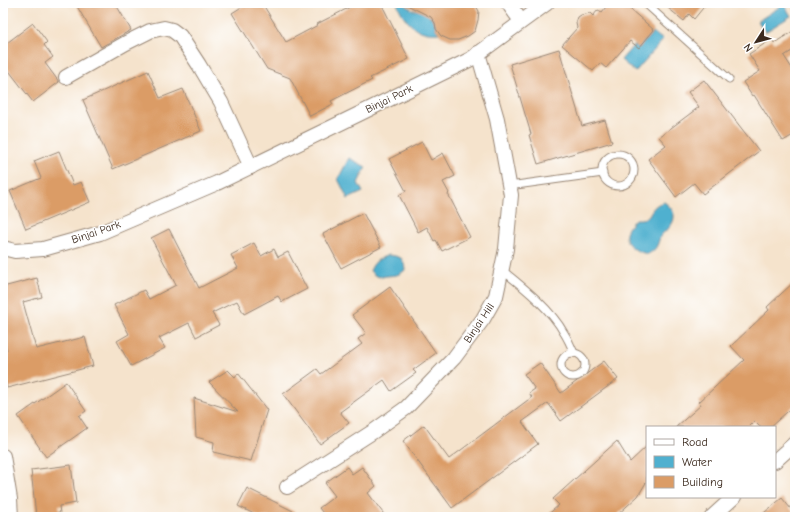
<svg xmlns="http://www.w3.org/2000/svg" width="798" height="520" viewBox="0 0 798 520" font-family="'Comic Neue',sans-serif">
	<rect width="100%" height="100%" fill="#fff"/>
	<filter id="ink" filterUnits="userSpaceOnUse"><feTurbulence type="fractalNoise" baseFrequency=".025" numOctaves="2"/><feDisplacementMap in="SourceGraphic" scale="8" xChannelSelector="R" yChannelSelector="G"/><feConvolveMatrix kernelMatrix="1 2 1 2 8 2 1 2 1" color-interpolation-filters="sRGB"/></filter>
	<filter id="wash" filterUnits="userSpaceOnUse"><feTurbulence type="fractalNoise" baseFrequency=".012" numOctaves="4" result="noise"/><feDisplacementMap in="SourceGraphic" scale="16" xChannelSelector="R" yChannelSelector="G"/><feGaussianBlur stdDeviation="0.9" result="paint"/><feColorMatrix in="noise" values="0 0 0 0 0 0 0 0 0 0 0 0 0 0 0 0 0 1.4 0 .05"/><feComposite in="paint" operator="in"/></filter>
	<g filter="url(#wash)">
		<rect width="100%" height="100%" fill="#f5e3cc"/>
		<g fill="#50b0cf" stroke="#466d76">
			<path d="M397,3h5l11,7h7l11,7 4,6 1,6 3,4c-21,3 -35,-11 -42,-30z"/>
			<polygon points="784,4 791,16 765,32 758,21"/>
			<polygon points="653,32 663,40 635,72 621,60 634,45 639,48"/>
			<polygon points="349,158 366,167 358,183 363,192 348,199 338,179"/>
			<path d="M664,202c10,7 14,15 5,26 -3,3 -7,5 -9,9 -1,2 -1,4 -2,6 -2,6 -5,8 -10,11 -10,-2 -24,-8 -22,-21 1,-5 6,-10 9,-14 18,1 12,-7 22,-14 1,-1 6,-3 7,-3z"/>
			<path d="M388,255l7,1 6,2 3,5 1,7c-7,6 -9,5 -18,6 -9,1 -10,2 -17,-5 4,-10 9,-12 18,-16z"/>
		</g>
		<g id="blocks">
			<g fill="#db9c66">
				<polygon points="75,3 115,3 131,30 101,47"/>
				<polygon points="248,3 262,3 286,42 318,25 317,24 358,3 381,3 409,59 370,78 372,80 331,101 333,104 310,116 290,78 267,69 232,13"/>
				<polygon points="403,3 474,3 479,11 478,20 475,31 468,36 458,40 450,40 441,36 436,29 435,23 431,17"/>
				<polygon points="609,3 623,3 654,30 639,48 630,41 606,68 600,63 593,71 562,45 577,28 576,23 578,17 581,15 590,13 593,16 598,10 602,12"/>
				<polygon points="662,3 707,3 694,19 689,14 684,21"/>
				<polygon points="33,23 47,42 44,45 53,57 45,63 59,82 33,102 3,63 3,46"/>
				<polygon points="795,30 795,49 784,56 795,73 795,134 783,141 754,95 752,96 743,82 760,71 749,54 772,39 774,43"/>
				<polygon points="559,49 582,126 605,120 612,142 538,164 529,135 531,134 510,64"/>
				<polygon points="148,71 160,98 183,89 201,131 113,169 83,100"/>
				<polygon points="704,80 759,151 703,194 694,183 676,197 648,159 666,145 659,137 699,107 688,92"/>
				<polygon points="422,142 431,160 443,153 455,176 443,182 449,193 448,194 470,237 442,251 436,240 434,241 427,227 418,232 399,195 406,191 389,159"/>
				<polygon points="59,151 73,185 81,182 90,202 26,229 10,191 41,178 34,161"/>
				<polygon points="363,213 381,247 341,268 323,234"/>
				<polygon points="169,229 199,288 238,268 231,255 254,243 261,256 274,249 278,257 288,252 307,289 282,302 278,296 244,314 237,301 212,313 219,325 196,337 189,323 159,338 165,348 131,366 117,341 129,334 114,305 144,290 149,299 176,285 151,238"/>
				<polygon points="37,278 42,297 23,302 36,349 85,337 93,366 7,388 3,371 3,351 7,350 3,337 3,287"/>
				<polygon points="795,281 795,405 770,427 760,427 754,421 748,427 676,427 701,405 699,402 744,360 731,346 769,310 767,307"/>
				<polygon points="390,287 436,353 413,370 416,373 391,391 384,380 340,412 349,423 320,444 283,394 317,369 321,374 362,344 358,339 366,333 352,315"/>
				<polygon points="604,361 618,379 561,421 548,403 522,422 538,444 452,508 403,441 424,425 449,459 532,397 529,393 535,389 524,374 540,363 561,393"/>
				<polygon points="228,370 235,377 238,373 267,410 251,461 213,452 214,442 196,437 194,398 238,412 209,382"/>
				<polygon points="66,382 86,411 79,416 87,428 46,457 18,416"/>
				<polygon points="617,441 630,462 647,446 647,481 638,496 615,517 545,517 559,505 553,499"/>
				<polygon points="71,465 76,503 59,506 60,513 36,516 31,470"/>
				<polygon points="347,467 352,474 362,467 376,486 368,493 386,517 326,517 319,508 335,496 325,483"/>
				<polygon points="247,488 305,517 260,517 238,506"/>
				<polygon points="782,498 795,514 795,517 759,517"/>
			</g>
		</g>
	</g>
	<g filter="url(#ink)">
		<use href="#blocks" fill-opacity="0" stroke="#988675" stroke-width="1"/>
		<g fill="none" stroke-linecap="round" stroke-linejoin="round">
			<defs>
				<g id="service">
					<polyline points="645,3 729,79"/>
					<circle cx="618" cy="170" r="16"/>
					<polyline points="509,186 603,173"/>
					<path d="M502,270c21,17 49,39 62,63 4,6 7,13 10,20"/>
					<circle cx="573" cy="365" r="12"/>
				</g>
				<g id="minor">
					<polyline points="508,3 521,21"/>
					<polyline points="66,77 126,43 150,31 164,28 172,30 180,36 199,65 221,102 251,167"/>
					<polyline points="3,248 15,251 43,249 100,233 217,183 357,115 471,59 547,3"/>
					<polyline points="3,456 10,499 11,517"/>
					<polyline points="775,461 795,443"/>
					<polyline points="287,487 374,431 406,408 454,358 483,319 496,296 506,249 511,195 497,119 478,53"/>
					<polyline points="712,517 734,497"/>
				</g>
			</defs>
			<use href="#service" stroke="#988675" stroke-width="9"/>
			<use href="#minor" stroke="#988675" stroke-width="16"/>
			<use href="#service" stroke="#fff" stroke-width="7"/>
			<use href="#minor" stroke="#fff" stroke-width="14"/>
		</g>
	</g>
	<g text-anchor="middle" dominant-baseline="central" stroke-width="3" stroke-linejoin="round" paint-order="stroke">
		<g font-size="11" fill="#3b2a1e" stroke="#fff">
			<text transform="translate(389 99) rotate(-26)">Binjai Park</text>
			<text transform="translate(96 232) rotate(-19)">Binjai Park</text>
			<text transform="translate(479 323) rotate(-56)">Binjai Hill</text>
		</g>
	</g>
	<rect width="798" height="520" fill="none" stroke="#fff" stroke-width="16"/>
	<rect x="646" y="426" width="130" height="72" fill="#ffffff" stroke="#b1aaa5"/>
	<rect x="654" y="439" width="20" height="6" fill="#ffffff" stroke="#b1aaa5"/>
	<text x="682" y="446" font-size="12" fill="#3b2a1e">Road</text>
	<rect x="654" y="456" width="20" height="12" fill="#50b0cf" stroke="#b1aaa5"/>
	<text x="682" y="466" font-size="12" fill="#3b2a1e">Water</text>
	<rect x="654" y="476" width="20" height="12" fill="#db9c66" stroke="#b1aaa5"/>
	<text x="682" y="486" font-size="12" fill="#3b2a1e">Building</text>
	<g transform="translate(756 42) rotate(234)" stroke="#ffffff" stroke-width="3" paint-order="stroke">
	<path d="M0-3L7 15L0 10L-7 15Z" fill="#3b2a1e"/>
	<text y="-6" font-size="11" font-weight="bold" text-anchor="middle" fill="#3b2a1e">N</text>
	</g>
</svg>
